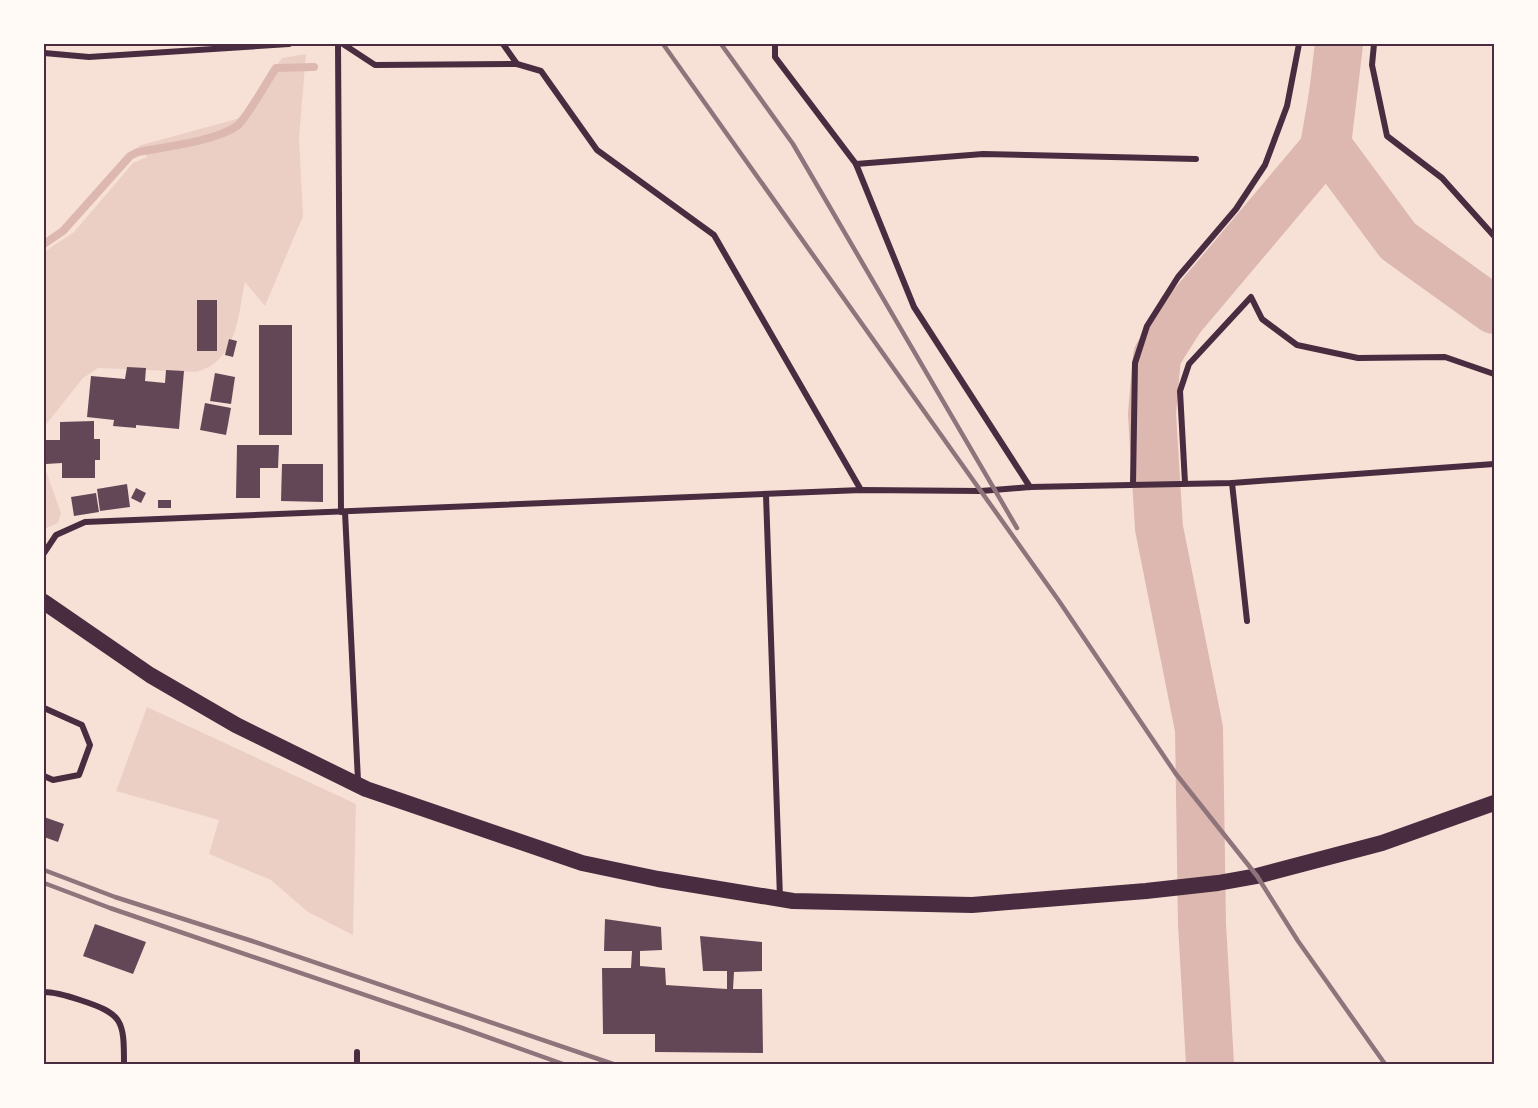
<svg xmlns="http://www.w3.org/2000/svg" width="1538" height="1108" viewBox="0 0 1538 1108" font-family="'Fira Sans Condensed',sans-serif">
	<rect width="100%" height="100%" fill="#f7e1d7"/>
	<g fill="#ebcfc5">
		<path d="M306,54l-7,84 4,78 -38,90 -20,-24c-7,33 -8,81 -50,90l-97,-4 -15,10 -39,49v-175l30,-20 59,-69 14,-6 -9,-11 102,-28 42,-60z"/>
		<polygon points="44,451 46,471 61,513 58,523 44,529"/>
		<polygon points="147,707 356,804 353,935 308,912 271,880 209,854 219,820 116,791"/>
	</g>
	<polygon fill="#dcb8b0" points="1315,44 1356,44 1342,128 1351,158 1319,176 1299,150 1313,70"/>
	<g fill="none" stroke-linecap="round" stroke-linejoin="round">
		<path stroke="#dcb8b0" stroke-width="8" d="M44,244l19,-13 67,-75 8,-4c26,-5 78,-11 99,-26 10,-8 30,-45 39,-58l38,-1"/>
		<g stroke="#dcb8b0" stroke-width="48">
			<polyline points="1339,44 1327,145 1398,241 1494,310"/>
			<polyline points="1210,1064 1202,924 1199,729 1159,528 1152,414 1157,356 1181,318 1327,145"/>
		</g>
	</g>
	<g fill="#644757">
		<rect x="197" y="300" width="20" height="51"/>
		<rect x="259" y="325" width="33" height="110"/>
		<polygon points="229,339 237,341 233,357 225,355"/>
		<polygon points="127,367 146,368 145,381 165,383 166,370 184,371 179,429 136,425 136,428 113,426 114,420 87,417 91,376 125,379"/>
		<polygon points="215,373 235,377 231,404 210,401"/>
		<polygon points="205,403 231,408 226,435 200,430"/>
		<polygon points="94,421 94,439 100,439 100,460 95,460 95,478 62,478 62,463 46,464 46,458 44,459 46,440 60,440 60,422"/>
		<polygon points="237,445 279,445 278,468 260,468 260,498 236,498"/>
		<polygon points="282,464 323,464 323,502 281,501"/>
		<polygon points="127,484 130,507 100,511 97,489"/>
		<polygon points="136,488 146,493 141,503 131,498"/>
		<polygon points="96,493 99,512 74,516 71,497"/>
		<rect x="158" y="500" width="13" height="8"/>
		<polygon points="44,817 64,824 58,842 44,837"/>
		<polygon points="605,919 661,927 662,950 640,951 640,966 665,968 666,985 727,989 727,971 703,971 700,936 762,942 762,971 734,972 733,989 762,989 763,1053 655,1052 655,1034 603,1034 602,968 631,968 632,951 604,951"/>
		<polygon points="95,924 146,942 133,974 83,956"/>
	</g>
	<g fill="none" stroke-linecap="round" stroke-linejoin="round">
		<g stroke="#4a2c40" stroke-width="6">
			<polyline points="338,44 341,512"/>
			<polyline points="343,44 375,65 517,64 541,71 597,150 714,235 861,490"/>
			<polyline points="503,44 517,64"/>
			<polyline points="775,44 775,57 856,164 914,307 1030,487"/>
			<polyline points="1374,44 1372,65 1387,136 1442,178 1494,236"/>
			<polyline points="44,53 89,57 289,44"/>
			<polyline points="856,164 983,154 1196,159"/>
			<polyline points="1185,483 1180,391 1189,364 1251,297 1262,319 1297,345 1358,358 1445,357 1494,374"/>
			<polyline points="1232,483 1247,621"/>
			<polyline points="1133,484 1135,363 1147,326 1178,277 1236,209 1265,165 1287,106 1299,44"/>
			<polyline points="766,495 780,898"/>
			<polyline points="345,512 358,781"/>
			<polyline points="44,553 56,535 85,522 861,490 981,491 1030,487 1232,483 1494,464"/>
			<polyline points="44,708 82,725 90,745 79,775 53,780 44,776"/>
			<path d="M44,992c12,0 24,4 36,8 43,14 44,20 44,64"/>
			<polyline points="357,1052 357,1064"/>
		</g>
		<polyline stroke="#4a2c40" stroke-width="16" points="44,602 150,675 236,725 366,789 582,863 658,879 793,901 972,905 1146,891 1218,883 1257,876 1382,843 1494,803"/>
		<g stroke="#8f747c" stroke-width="4.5">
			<polyline points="663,44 1059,601 1176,774 1257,876 1298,941 1385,1064"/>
			<polyline points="721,44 793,144 1017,528"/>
			<polyline points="44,870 115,897 252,941 613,1064"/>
			<polyline points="44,883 110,908 462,1028 563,1064"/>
		</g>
	</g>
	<rect width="1538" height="1108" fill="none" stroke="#fffaf5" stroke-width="90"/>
	<rect x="45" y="45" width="1448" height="1018" fill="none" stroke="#4a2c40" stroke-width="2"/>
</svg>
